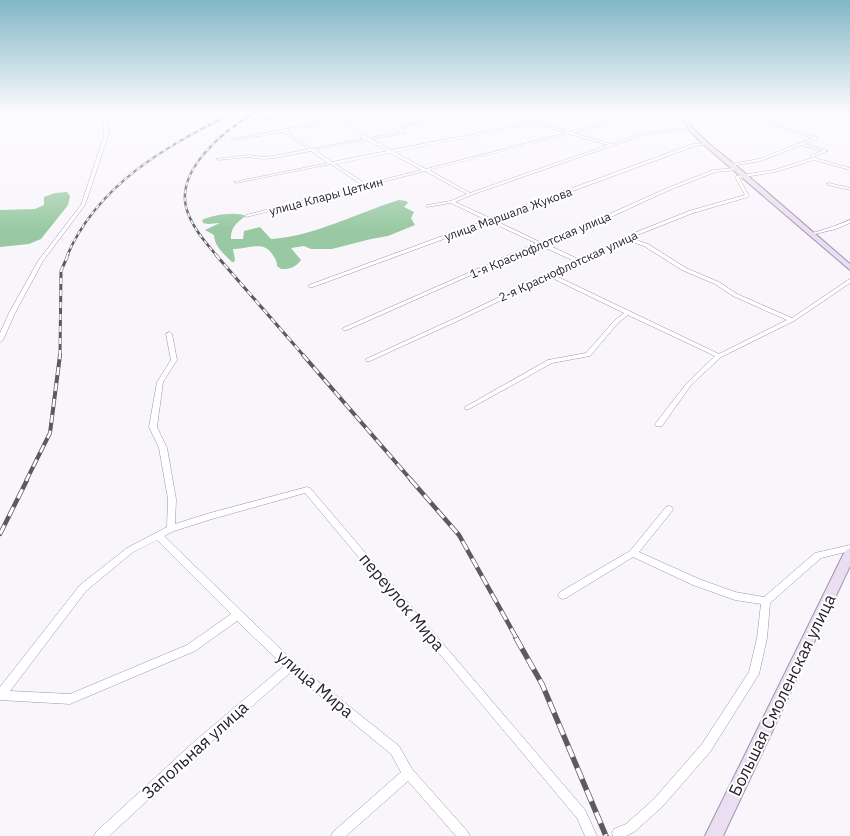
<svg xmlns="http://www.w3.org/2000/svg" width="850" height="836" viewBox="0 0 850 836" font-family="'IBM Plex Sans',sans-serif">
	<rect width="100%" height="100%" fill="#f9f6fb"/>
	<g fill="#98c9a2">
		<polygon points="67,192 70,196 68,205 41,239 29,244 0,247 0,210 35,209 44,205 44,197 55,193"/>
		<path d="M399,200l7,1 2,2 -4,4 10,5 -3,6 4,7 -27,11 -17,3 -39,10h-21l-7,-3 -13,2 10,12c-6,8 -11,9 -20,9l-4,-3c0,-5 -2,-8 -5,-12 -8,-14 -24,-5 -39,-5l2,11 -1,2h-2c-7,-7 -18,-16 -18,-27l-9,-5 15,-7 -12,1 -5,-1 -1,-3c9,-5 34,-9 44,-4 -8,5 -16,12 -15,23h12l1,-8 16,-4 11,12c45,-3 85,-26 128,-39z"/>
	</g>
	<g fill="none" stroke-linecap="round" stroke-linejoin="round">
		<defs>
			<g id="minor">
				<polygon points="94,113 97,113 94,117 92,117"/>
				<polygon points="110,113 114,113 108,120 108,136 85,205 43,261 15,313 3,340 0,342 0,333 9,313 38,261 81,205 104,136 104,120"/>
				<polygon points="297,113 304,113 256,121 254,120"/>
				<path d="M325,113h3l13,7 40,-7h6l-44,8 25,17 33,-6 -5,-4 1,-2 70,-13h6l-73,14 5,4v2l-34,6 20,11 140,-27 -32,-10h4l66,19 64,-19h4l-64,20 39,11 34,-12 45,-4 2,1 -47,5 -175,61 -16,7 35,16 203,-74 13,-1 2,1 -13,2 -201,74 46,22 67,-27 58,-26 48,-19 24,-2 2,1 -2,1 -22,2 -48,19 -56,26 -67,26 34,16 46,-22 65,-26 56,-16 -10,-18 1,-1 38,-6 38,-12 -1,-3 11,-4 -21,-6 -40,16 -30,5v-2h1l27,-5 54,-21 -78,-25h4l78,24v2l-13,5 24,7 -14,5 1,2 35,10v2l-36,-10 -39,12 -36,6 10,18 -1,1 -55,16 -63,25 18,6 38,24 33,14 18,12 55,24 56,-38 2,-1v4l-56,38 -73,36 -30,28 -29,41h-6l-1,-2 32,-41 28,-27 -87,-41 -10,8 -28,33 -38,7 -83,46h-4l-1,-1 1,-1 83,-47 38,-7 28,-32 10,-8 -74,-36 -86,41 -94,43h-4l-1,-1 1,-1 94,-43 114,-55 -35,-16 -192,85h-4v-2l193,-85 -46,-21 -177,65h-4v-2l177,-65 -35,-17 -24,4v-2l24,-4 16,-7 -42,-23 -179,46v-2l116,-30 -31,-21 -95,19 -2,-1 94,-19 -17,-12 -37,7 -11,1 -15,-2 -30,3 -2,-1 32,-4 15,2 11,-1 35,-7 -26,-17 -50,8 -2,-1 106,-19zM340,122l24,17 -52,10 -26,-18zM535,124l31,9 -140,36 -32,-17zM569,134l39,11 -138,48 -41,-23zM367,140l20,11 -55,11 -17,-12zM390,153l32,17 -56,14 -31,-20zM626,240l18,6 38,24 33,14 18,12 54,24 -68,34 -165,-79z"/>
				<polygon points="823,113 828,113 850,121 850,123"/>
				<polygon points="829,183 850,188 850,190 828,185 827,184"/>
				<polygon points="850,220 850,223 836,229 811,235 809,234 832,227"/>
				<path d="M169,332l3,2 5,26 -14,22 -6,45 10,21 9,51 -1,25 35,-11 97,-26 3,1 275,322 12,26h-12l-8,-18 -272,-325 -93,26 -38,12 -10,5 131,127 104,83 13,23 56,63 2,4h-14l-48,-55 -62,55h-15l2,-4 68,-60 -10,-18 -100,-82 -88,77 -94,87h-15l2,-4 99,-91 89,-75 -47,-45 -42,30 -125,53 -70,-4v-13l80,-102 47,-37 40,-21 1,-28 -9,-51 -10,-21 8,-45 14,-22 -5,-26zM157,540l74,74 -44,31 -117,49 -60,-3 76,-100 47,-39z"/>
				<polygon points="669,506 672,507 673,509 672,511 639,552 699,579 735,592 764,597 815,553 850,545 850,551 821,558 770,603 767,638 759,674 710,752 662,807 634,832 626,836 613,836 612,833 614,829 626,824 654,799 702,744 749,672 757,638 761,604 735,600 693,585 633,557 566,598 563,599 560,598 558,595 560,592 630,551 666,507"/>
			</g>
			<g id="secondary">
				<polygon points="681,113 685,113 693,128 708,143 739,168 850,264 850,270 704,145 689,130"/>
				<polygon points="850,548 850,566 723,836 705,836 844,553 846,550"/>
			</g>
		</defs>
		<use href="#minor" stroke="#a192ac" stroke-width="1"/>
		<use href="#secondary" stroke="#a192ac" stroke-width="2"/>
		<use href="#minor" fill="#fff" fill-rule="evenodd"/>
		<use href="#secondary" fill="#eadef2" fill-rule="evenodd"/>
		<defs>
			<g id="rail-far4">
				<path d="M67,256c30,-71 100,-111 166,-143"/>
				<path d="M217,256c-12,-14 -26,-30 -31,-49 -9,-39 39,-77 68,-94"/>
			</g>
			<g id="rail-far3">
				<polyline points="216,255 304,356"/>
				<polyline points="60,356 61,271 68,255"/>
			</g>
			<g id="rail-far2">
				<polyline points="303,355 412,481"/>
				<polyline points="26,481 50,433 60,355"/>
			</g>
			<g id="rail-far1">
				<polyline points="411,480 459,535 517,639"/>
				<polyline points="0,534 27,480"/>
			</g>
			<polyline id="rail" points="516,638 542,684 606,836"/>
		</defs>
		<use href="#rail-far4" stroke="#5e5961" stroke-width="2.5"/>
		<use href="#rail-far3" stroke="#5e5961" stroke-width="3"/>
		<use href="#rail-far2" stroke="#5e5961" stroke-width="4"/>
		<use href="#rail-far1" stroke="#5e5961" stroke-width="4.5"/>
		<use href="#rail" stroke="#5e5961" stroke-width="5.5"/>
		<use href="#rail-far4" stroke="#fff" stroke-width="1.5" stroke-dasharray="4" stroke-linecap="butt"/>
		<use href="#rail-far3" stroke="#fff" stroke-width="2" stroke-dasharray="6" stroke-linecap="butt"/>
		<use href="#rail-far2" stroke="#fff" stroke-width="2.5" stroke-dasharray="8" stroke-linecap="butt"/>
		<use href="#rail-far1" stroke="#fff" stroke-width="3" stroke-dasharray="10" stroke-linecap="butt"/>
		<use href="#rail" stroke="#fff" stroke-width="4" stroke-dasharray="12" stroke-linecap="butt"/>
	</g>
	<linearGradient id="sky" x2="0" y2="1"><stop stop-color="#82b6c6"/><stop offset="0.49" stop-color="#fcfbfd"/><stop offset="1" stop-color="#fcfbfd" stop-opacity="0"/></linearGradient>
	<rect width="850" height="230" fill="url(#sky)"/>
	<g text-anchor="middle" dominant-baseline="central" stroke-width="4" stroke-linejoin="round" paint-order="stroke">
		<g font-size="12" fill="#28222c" stroke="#fff">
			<text transform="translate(326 196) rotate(-15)">улица Клары Цеткин</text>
			<text transform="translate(508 214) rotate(-20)">улица Маршала Жукова</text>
			<text transform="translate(540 245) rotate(-23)">1-я Краснофлотская улица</text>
			<text transform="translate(568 266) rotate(-25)">2-я Краснофлотская улица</text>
		</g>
		<g font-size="17" fill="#28222c" stroke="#fff">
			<text transform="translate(402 602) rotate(50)">переулок Мира</text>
			<text transform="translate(315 684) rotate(40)">улица Мира</text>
			<text transform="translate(782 695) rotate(-64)">Большая Смоленская улица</text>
			<text transform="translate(195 750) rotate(-42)">Запольная улица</text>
		</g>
	</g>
</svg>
